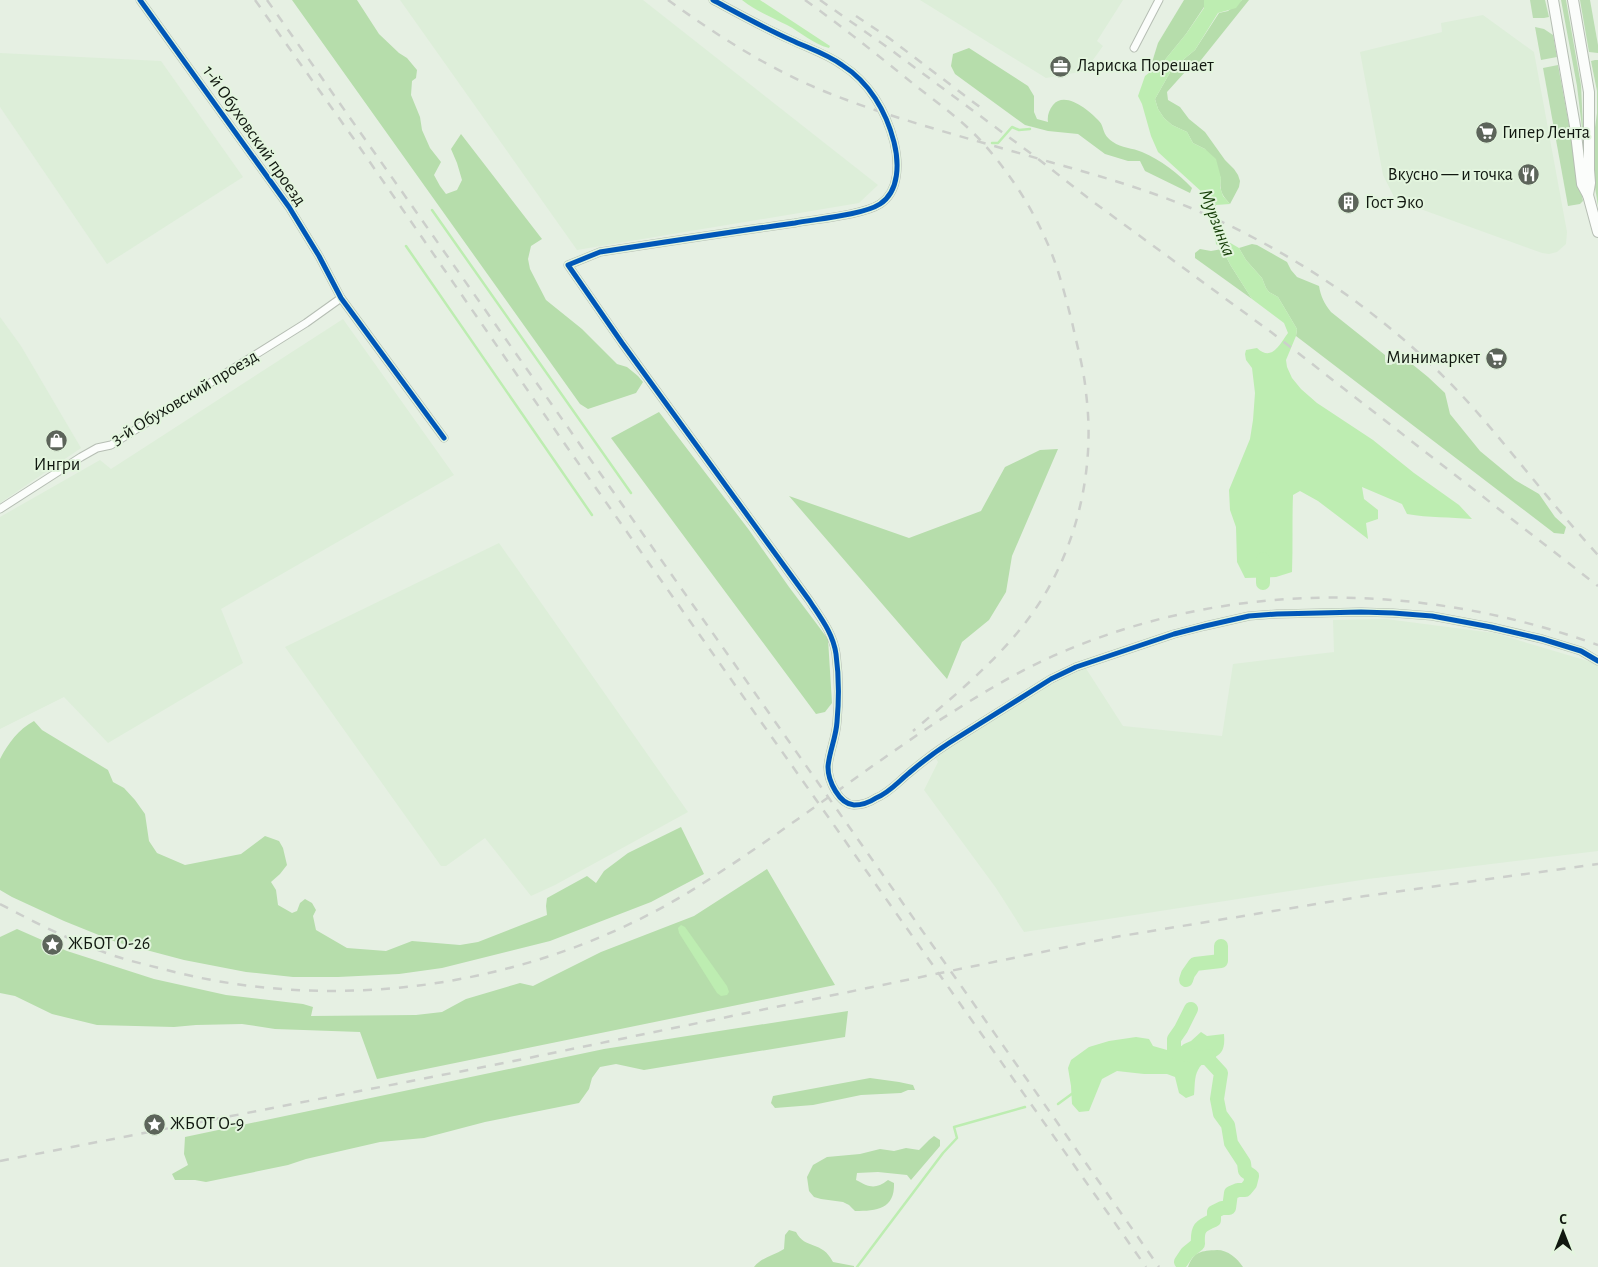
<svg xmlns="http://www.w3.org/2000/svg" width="1598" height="1267" viewBox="0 0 1598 1267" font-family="'Alegreya Sans',sans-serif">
	<rect width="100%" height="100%" fill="#e6f0e3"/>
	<g fill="#ddeed9">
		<polygon points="400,0 643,0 878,185 859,203 577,250"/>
		<polygon points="920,0 1123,0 1097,41 1103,46 1085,71 1046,78"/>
		<polygon points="1483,15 1534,52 1567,232 1566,244 1557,252 1549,254 1542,253 1415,207 1394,197 1383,175 1360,52 1442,32 1441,23"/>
		<polygon points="0,53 161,61 243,177 107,264 0,107"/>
		<polygon points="0,317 21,346 81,448 0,503"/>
		<polygon points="343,319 454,475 221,609 243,663 108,743 64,697 0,729 0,517 100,460 111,469"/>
		<polygon points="499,543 688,812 555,885 531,896 485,838 446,866 441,866 285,647"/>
		<polygon points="1386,619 1494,633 1598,664 1598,851 1368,879 1024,932 996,888 924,790 938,762 934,755 1061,677 1085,667 1123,726 1222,736 1233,664 1334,652 1333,620"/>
	</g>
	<g fill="#bbddb2">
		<polygon points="1530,0 1545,0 1549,17 1544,18 1533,18"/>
		<polygon points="1561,0 1566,0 1581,85 1583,128 1582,128 1577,86"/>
		<polygon points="1580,0 1590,0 1598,45 1598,53 1589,52"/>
		<polygon points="1535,27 1544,29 1553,35 1557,57 1541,60"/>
		<polygon points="1595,60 1598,60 1598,206 1593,175 1592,149 1597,113 1597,91 1591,61"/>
		<polygon points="1558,65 1583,201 1580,204 1568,206 1543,68"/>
	</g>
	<g fill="#b6ddab">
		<polygon points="292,0 357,0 379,34 399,53 407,58 417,70 416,78 412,81 411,95 420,117 422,130 430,148 441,162 434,175 440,186 446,194 457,190 462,180 457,163 451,149 461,134 542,239 531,246 528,259 530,269 546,300 582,329 617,364 627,367 638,376 643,382 636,393 588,409 580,404"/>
		<polygon points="1184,0 1204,0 1204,7 1186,34 1164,61 1149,72 1158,43"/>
		<path d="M1242,0h7l-52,65 -12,7 -18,20 1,8 12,7 9,12 16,13 20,28 9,9 4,6 2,6 -1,6 -9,17c-8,-9 -11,-13 -9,-26l-16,-29 -12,-6 -6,-11 -15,-7 -8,-7 -6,-9 -3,-10 17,-30 23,-19 24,-37 9,-2z"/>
		<path d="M969,48l59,38 6,10v16l3,7 11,3c-1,-6 1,-12 5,-17 12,-15 37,6 46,16 6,6 2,13 14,21 8,6 20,6 29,10 19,8 36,21 50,36l-2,5 -45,-22 -5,-10h-12l-23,-7 -27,-20 -30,-3 -23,-6 -70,-51 -4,-8 2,-12z"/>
		<path d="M1252,244l5,1 30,17 4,8 6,7 22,9c2,11 5,17 12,26l54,43v7l6,3 7,-5h9l21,17 17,16 5,21 30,37 35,29 24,14 16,23 11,10 -2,7 -10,-1 -258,-197 1,-7 -19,-32 -9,-5 -3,-4 -4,-10 -16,-18 -7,-12z"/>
		<polygon points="1200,249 1211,251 1222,249 1231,266 1252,299 1195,258 1195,253"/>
		<polygon points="659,412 749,530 789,587 828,639 832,703 825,712 816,714 611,438"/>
		<polygon points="1058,449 1012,556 1006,592 989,620 962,642 947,679 789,496 909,538 981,511 1005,467 1040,450"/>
		<path d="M34,721l8,9 66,40 5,12 11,6 11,12 10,14 4,27 8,12 28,12 56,-11 24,-18 14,5 4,7 4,17 -7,9 -9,8 5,8 2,15 14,8 5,-2 3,-8 5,-4 7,4 4,7 -3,6 3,14 31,18 39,3 26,-10 48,4 18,-3 69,-27 -1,-9 1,-8 40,-22 9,7 8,-12 24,-18 53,-26 23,47 -53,28 -101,39 -108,27 -43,6 -61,3h-45l-47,-5 -62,-12 -68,-18 -52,-21 -52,-24 -12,-7v-131c9,-17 18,-29 34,-38z"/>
		<polygon points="767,869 835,985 377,1079 360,1032 275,1029 242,1024 196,1025 174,1027 97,1025 52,1014 15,996 0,993 0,937 17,929 67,951 154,979 226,995 303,1004 313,1007 311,1016 416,1015 442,1012 466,999 520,983 533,986 601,952 694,916"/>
		<polygon points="848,1011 845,1037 644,1070 616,1064 600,1067 592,1078 589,1089 579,1103 485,1122 424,1138 380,1142 306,1159 288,1165 206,1182 195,1180 175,1180 172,1174 188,1165 184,1154 185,1137 604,1049"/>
		<polygon points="870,1078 899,1082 913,1085 915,1090 908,1090 901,1093 861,1095 813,1105 775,1108 771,1103 773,1096"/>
		<path d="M934,1136l6,4v6l-29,34 -4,-5 -29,-3 -21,1 -1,7c13,7 19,10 32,0l6,3c1,26 -17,28 -39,28l-6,-6 -6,-3 -22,-3 -7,-2 -5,-6 -2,-14 6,-12 14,-8 33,-3 20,-5 14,2 12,-3 13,2 10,-10z"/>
		<path d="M789,1230l7,2c9,18 26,8 37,30l21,4v1h-100c8,-10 19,-11 30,-18l1,-14z"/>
		<path d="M1217,1250c11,0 20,8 26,17h-55c6,-16 13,-16 29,-17z"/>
	</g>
	<g fill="#bdedb1">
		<path d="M742,0h18l70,46 -1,2c-16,-4 -27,-15 -42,-23 -16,-8 -31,-14 -45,-25z"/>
		<path d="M1204,0h38l-6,8 -18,5 -23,37 -23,19 -17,30 3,10 6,9 8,7 15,7 6,11 12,6 11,10 5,19 -1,9 3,9 7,8 -14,1 -2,4 5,17 8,15 12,7 7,12 16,18 4,10 3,4 9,5 19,32 -1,7 -10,24 1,7 5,11 9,11 16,14 56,37 41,33 45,32 13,14c-22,-2 -43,-1 -65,-5l-5,-10 -40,-17 2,12 14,11v9l-12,4 2,16 -50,-38 -18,-10 -7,4c-1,25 0,51 -1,77l-16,5 -31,1 -8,-16 -1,-35 -6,-17 -1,-20 21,-51 3,-19 2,-27 -3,-25 -6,-8 -1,-6 1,-4 11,-2c15,14 22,-3 31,-15l-4,-10 -32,-24 -21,-33 -9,-17 -6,-5 -4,-32 -9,-19 -45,-41 -7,-16 -9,-32 -4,-8 7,-20 19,-15 22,-27 18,-26z"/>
		<polygon points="681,925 685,927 727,986 729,992 727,995 721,996 717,993 679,933 678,928"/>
		<path d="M1201,1032l6,4 17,-2c3,30 -17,19 -26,36 -4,7 -3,17 -4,25l-8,3 -7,-5 -4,-16 -8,-3h-23l-27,-3 -15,8 -13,32 -10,1 -7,-8 -1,-18 -3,-18 3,-8 18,-13 20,-6 27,-4 13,2 4,7 21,6 10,-8 7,-3z"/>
	</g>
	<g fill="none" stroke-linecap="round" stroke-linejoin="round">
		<g stroke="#bdedb1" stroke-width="2.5">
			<polyline points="992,143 998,143 1012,127 1019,130 1030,129"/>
			<polyline points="432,210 631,493"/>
			<polyline points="406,246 592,515"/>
			<polyline points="1058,1104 1073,1093"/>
			<polyline points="857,1267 943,1153 957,1138 954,1127 1025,1107"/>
		</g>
		<g stroke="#bdedb1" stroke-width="14">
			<polyline points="1263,583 1263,559"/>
			<polyline points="1186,980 1188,974 1195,964 1221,961 1221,946"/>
			<path d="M1181,1262l6,-9 11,-9c-1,-16 2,-18 16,-24v-8l8,-4h7l2,-15 7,-3h7l5,-6 2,-8 -7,-5 -1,-8 -13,-20 -3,-18 -8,-11 -3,-15 4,-26 -12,-13v-4l-7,2 -28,-6v-13l7,-10 10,-20"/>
		</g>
		<defs>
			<g id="street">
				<polyline points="140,0 289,207 319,256 341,298 444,438"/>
				<path d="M713,0c26,14 51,28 78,40 17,8 36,14 51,25 27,17 44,46 52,77 5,20 6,49 -14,62 -17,11 -64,15 -85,19 -65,9 -130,19 -195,29l-32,13 54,78 187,257c11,17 24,33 27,54 3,22 3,46 1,68 -1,16 -8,30 -9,45 0,14 11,37 26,38 8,0 16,-3 22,-7 13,-5 23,-17 33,-25 13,-11 26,-21 40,-30l102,-64 25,-12 98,-33 31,-8 44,-10 28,-2 84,-2 32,1 39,3 59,11 51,12 39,12 17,10"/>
				<polyline points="1134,48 1159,0"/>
				<polyline points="0,509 81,457 97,448 111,445 306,323 341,298"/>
			</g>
			<g id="secondary">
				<polyline points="1553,0 1575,126 1582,184 1588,195 1598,232"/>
				<polyline points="1573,0 1589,92 1589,170 1590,183 1588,195"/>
			</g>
		</defs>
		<use href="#street" stroke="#b6beb4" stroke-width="9"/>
		<use href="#secondary" stroke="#b6beb4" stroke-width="12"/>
		<use href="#street" stroke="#fbfdfb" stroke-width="7"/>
		<use href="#secondary" stroke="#fbfdfb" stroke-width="10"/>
		<g stroke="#cccfcb" stroke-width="2.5" stroke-dasharray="9 9" stroke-linecap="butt">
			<polyline points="255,0 356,142 562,440 1146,1267"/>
			<polyline points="267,0 1159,1267"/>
			<path d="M668,0c50,36 101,69 158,92 73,29 149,48 224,70 53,15 106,30 157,53 102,46 195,112 269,196 41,47 79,97 122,144"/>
			<path d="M805,0c38,27 75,57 111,86 23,18 47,35 66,56 26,29 48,62 64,98 12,26 19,55 26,82 5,24 12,47 14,71 9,69 -6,142 -41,201 -33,55 -84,96 -132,137"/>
			<polyline points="820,0 887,47 1033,155 1092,201 1271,332 1598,586"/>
			<polyline points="856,16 889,38 985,111"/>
			<path d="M0,904c36,19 71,37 109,50 17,6 34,10 50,14 183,50 387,17 546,-86 78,-50 151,-106 227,-157 41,-26 83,-53 128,-72 172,-74 363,-71 538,-8"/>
			<polyline points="0,1161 509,1062 1115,937 1365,896 1598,864"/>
		</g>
		<defs>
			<g id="cycleway">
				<polyline points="140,0 289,207 319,256 341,298 444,438"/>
				<path d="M713,0c26,14 51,28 78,40 17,8 36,14 51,25 27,17 44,46 52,77 5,20 6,49 -14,62 -17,11 -64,15 -85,19 -65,9 -130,19 -195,29l-32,13 54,78 187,257c11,17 24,33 27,54 3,22 3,46 1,68 -1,16 -8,30 -9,45 0,14 11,37 26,38 8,0 16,-3 22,-7 13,-5 23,-17 33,-25 13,-11 26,-21 40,-30l102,-64 25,-12 98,-33 31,-8 44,-10 28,-2 84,-2 32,1 39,3 59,11 51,12 39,12 17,10"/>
			</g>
		</defs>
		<use href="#cycleway" stroke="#e3f5de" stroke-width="8"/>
		<use href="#cycleway" stroke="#0057b8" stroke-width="5"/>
	</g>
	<defs>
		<symbol id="office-disc" viewBox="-11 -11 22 22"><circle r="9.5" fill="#5c645a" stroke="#e3f5de"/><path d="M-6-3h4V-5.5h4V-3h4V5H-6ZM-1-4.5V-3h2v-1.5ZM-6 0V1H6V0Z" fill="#fff"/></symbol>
		<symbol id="supermarket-disc" viewBox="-11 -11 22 22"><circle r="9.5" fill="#5c645a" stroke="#e3f5de"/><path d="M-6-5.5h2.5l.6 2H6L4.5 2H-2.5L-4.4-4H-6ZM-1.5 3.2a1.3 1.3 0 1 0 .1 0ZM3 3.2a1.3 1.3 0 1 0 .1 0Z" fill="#fff"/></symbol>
		<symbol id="restaurant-disc" viewBox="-11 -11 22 22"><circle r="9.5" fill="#5c645a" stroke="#e3f5de"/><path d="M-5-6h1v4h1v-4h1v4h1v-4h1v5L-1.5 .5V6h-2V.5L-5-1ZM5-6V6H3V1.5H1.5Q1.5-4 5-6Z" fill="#fff"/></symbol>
		<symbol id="building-disc" viewBox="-11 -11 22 22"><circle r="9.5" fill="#5c645a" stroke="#e3f5de"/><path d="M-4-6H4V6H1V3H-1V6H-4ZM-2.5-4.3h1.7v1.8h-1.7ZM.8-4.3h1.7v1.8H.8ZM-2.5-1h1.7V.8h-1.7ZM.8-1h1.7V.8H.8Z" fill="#fff"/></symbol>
		<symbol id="shop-disc" viewBox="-11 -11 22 22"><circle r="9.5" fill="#5c645a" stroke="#e3f5de"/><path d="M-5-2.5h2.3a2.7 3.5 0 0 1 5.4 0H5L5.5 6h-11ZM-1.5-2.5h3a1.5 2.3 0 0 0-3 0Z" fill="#fff"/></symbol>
		<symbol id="sight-disc" viewBox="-11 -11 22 22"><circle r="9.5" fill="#5c645a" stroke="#e3f5de"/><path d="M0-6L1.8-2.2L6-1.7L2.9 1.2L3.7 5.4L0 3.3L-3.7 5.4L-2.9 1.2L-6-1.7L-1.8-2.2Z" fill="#fff"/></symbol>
	</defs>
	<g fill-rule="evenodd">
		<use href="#office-disc" x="1048" y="54" width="25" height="25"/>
		<use href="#supermarket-disc" x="1474" y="120" width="25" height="25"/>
		<use href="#restaurant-disc" x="1516" y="162" width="25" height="25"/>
		<use href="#building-disc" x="1336" y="190" width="25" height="25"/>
		<use href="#supermarket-disc" x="1484" y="346" width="25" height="25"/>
		<use href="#shop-disc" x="44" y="428" width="25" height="25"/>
		<use href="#sight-disc" x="40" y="932" width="25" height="25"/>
		<use href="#sight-disc" x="142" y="1112" width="25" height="25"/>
	</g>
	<g text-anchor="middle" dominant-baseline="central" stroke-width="4" stroke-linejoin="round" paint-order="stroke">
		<g font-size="18" fill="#111810" stroke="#e3f5de" text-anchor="start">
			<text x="1077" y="66">Лариска Порешает</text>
			<text x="1502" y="133">Гипер Лента</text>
			<text x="1513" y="175" text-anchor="end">Вкусно — и точка</text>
			<text x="1365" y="203">Гост Эко</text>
			<text x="1480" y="358" text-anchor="end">Минимаркет</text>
			<text x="57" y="465" text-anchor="middle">Ингри</text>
			<text x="68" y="944">ЖБОТ О-26</text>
			<text x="170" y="1124">ЖБОТ О-9</text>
		</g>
		<g font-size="18" fill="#111810" stroke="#e3f5de">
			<text transform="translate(254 136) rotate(55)">1-й Обуховский проезд</text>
			<text transform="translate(185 398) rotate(-31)">3-й Обуховский проезд</text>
		</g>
		<g font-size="19" font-style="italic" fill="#19410b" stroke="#e3f5de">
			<text transform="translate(1217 223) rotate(69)">Мурзинка</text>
		</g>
	</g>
	<g transform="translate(1563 1232)" stroke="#e3f5de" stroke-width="4" paint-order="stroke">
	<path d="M0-4L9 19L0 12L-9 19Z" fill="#111810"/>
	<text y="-8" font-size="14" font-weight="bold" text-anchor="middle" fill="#111810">С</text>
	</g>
</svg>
